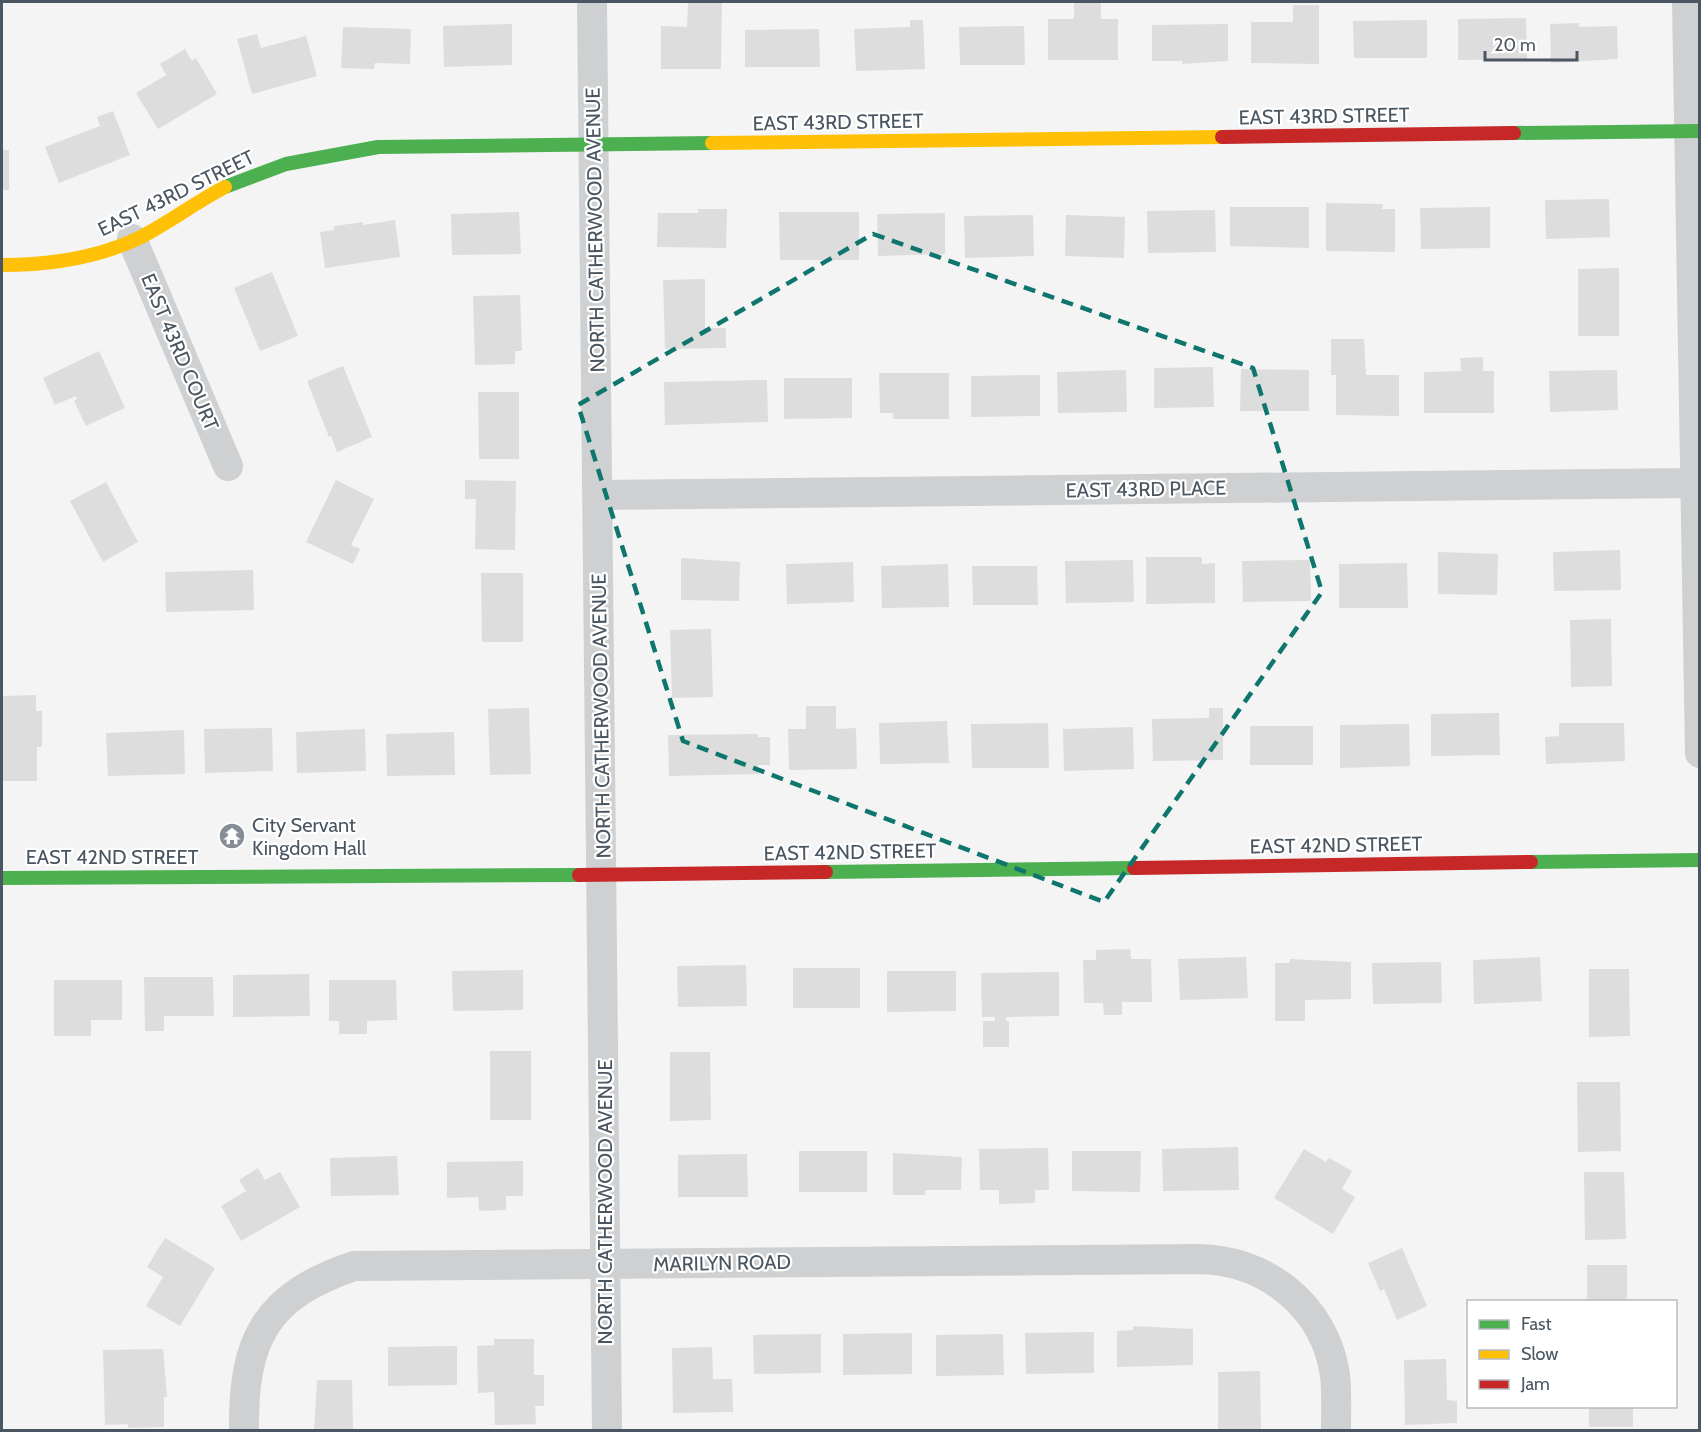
<svg xmlns="http://www.w3.org/2000/svg" width="1701" height="1432" viewBox="0 0 1701 1432" font-family="Cabin,sans-serif">
	<rect width="100%" height="100%" fill="#f4f4f4"/>
	<g fill="#ddddde">
		<polygon points="688,2 722,2 721,69 661,69 661,26 687,27"/>
		<polygon points="1074,3 1101,3 1101,19 1118,19 1118,60 1048,60 1048,19 1074,19"/>
		<polygon points="1293,5 1319,5 1319,64 1251,63 1251,22 1293,22"/>
		<polygon points="1526,18 1527,59 1458,60 1458,19"/>
		<polygon points="910,20 923,20 925,69 856,71 854,29 910,27"/>
		<polygon points="1427,20 1427,58 1354,58 1353,21"/>
		<polygon points="1579,23 1579,27 1617,26 1618,59 1551,63 1550,24"/>
		<polygon points="512,24 512,65 444,67 443,26"/>
		<polygon points="1228,24 1228,61 1182,64 1182,61 1152,61 1152,25"/>
		<polygon points="1024,26 1025,65 960,65 959,27"/>
		<polygon points="343,27 411,29 410,64 375,63 374,69 341,68"/>
		<polygon points="819,29 820,67 745,67 745,30"/>
		<polygon points="257,34 261,48 306,36 317,76 252,94 237,39"/>
		<polygon points="185,49 192,61 196,58 217,94 158,129 136,93 166,75 160,64"/>
		<polygon points="113,111 130,155 59,183 45,147 100,126 97,117"/>
		<rect x="2" y="150" width="7" height="40"/>
		<polygon points="1609,199 1610,237 1546,239 1545,200"/>
		<polygon points="1326,203 1383,204 1382,209 1395,209 1395,252 1326,251"/>
		<polygon points="1230,207 1309,207 1309,248 1230,246"/>
		<polygon points="1490,207 1490,248 1421,249 1420,208"/>
		<polygon points="698,209 727,209 726,248 657,247 658,213 698,213"/>
		<polygon points="1215,210 1216,252 1148,253 1147,211"/>
		<polygon points="519,212 521,254 452,255 451,214"/>
		<polygon points="779,212 859,212 859,260 780,260"/>
		<polygon points="945,213 945,254 878,256 877,214"/>
		<polygon points="1033,215 1034,256 965,258 964,216"/>
		<polygon points="1066,215 1125,217 1124,258 1065,256"/>
		<polygon points="395,220 400,257 325,268 320,232 334,230 334,226 363,222 363,225"/>
		<polygon points="1619,268 1619,336 1578,336 1578,269"/>
		<polygon points="272,272 298,336 260,351 234,288"/>
		<polygon points="705,279 705,328 726,328 726,348 665,349 663,280"/>
		<polygon points="520,295 522,351 515,351 515,364 475,365 473,296"/>
		<polygon points="1331,339 1364,339 1366,375 1399,375 1399,416 1336,415 1336,375 1331,375"/>
		<polygon points="99,351 125,408 86,426 74,401 77,399 76,396 55,405 43,378"/>
		<polygon points="1483,357 1483,371 1494,371 1494,413 1424,413 1424,372 1461,371 1460,358"/>
		<polygon points="343,366 372,437 337,452 331,436 329,437 307,381"/>
		<polygon points="1213,367 1214,407 1154,408 1154,368"/>
		<polygon points="1241,369 1309,370 1309,411 1240,411"/>
		<polygon points="1126,370 1127,412 1058,413 1057,372"/>
		<polygon points="1617,370 1618,410 1550,412 1549,371"/>
		<polygon points="879,373 949,373 949,419 893,419 893,413 880,413"/>
		<polygon points="1040,375 1040,416 971,417 971,376"/>
		<polygon points="784,378 852,378 852,418 784,419"/>
		<polygon points="767,380 768,422 665,425 664,382"/>
		<polygon points="478,392 519,392 519,459 479,459"/>
		<polygon points="336,480 374,499 351,545 360,549 353,564 306,542"/>
		<polygon points="465,480 516,481 515,550 475,549 476,499 465,499"/>
		<polygon points="106,482 138,542 103,562 70,501"/>
		<polygon points="1620,550 1621,590 1554,591 1553,552"/>
		<polygon points="1438,552 1498,554 1497,595 1438,594"/>
		<polygon points="1146,557 1202,557 1202,564 1215,563 1215,603 1146,604"/>
		<polygon points="681,558 740,562 739,601 681,600"/>
		<polygon points="1133,560 1134,602 1066,603 1065,561"/>
		<polygon points="1310,560 1311,601 1243,602 1242,561"/>
		<polygon points="853,562 854,602 787,604 786,564"/>
		<polygon points="1407,563 1408,608 1339,608 1339,564"/>
		<polygon points="948,564 949,607 882,608 881,566"/>
		<polygon points="972,566 1037,566 1038,605 973,605"/>
		<polygon points="253,570 254,610 166,612 165,572"/>
		<polygon points="481,573 523,573 523,642 482,642"/>
		<polygon points="1611,619 1612,686 1571,687 1570,620"/>
		<polygon points="711,629 713,697 672,698 670,630"/>
		<polygon points="36,695 36,711 42,711 42,747 37,747 37,781 2,781 2,696"/>
		<polygon points="806,706 836,706 836,729 856,728 857,769 789,770 788,729 806,729"/>
		<polygon points="529,708 531,774 490,775 488,709"/>
		<polygon points="1209,708 1223,708 1223,760 1153,761 1152,719 1209,718"/>
		<polygon points="1499,713 1500,755 1431,756 1431,714"/>
		<polygon points="947,721 949,763 880,764 879,723"/>
		<polygon points="1048,723 1049,768 972,768 971,724"/>
		<polygon points="1559,723 1624,723 1625,761 1546,764 1545,737 1559,736"/>
		<polygon points="1409,724 1410,766 1340,768 1340,725"/>
		<rect x="1250" y="726" width="63" height="39"/>
		<polygon points="1133,727 1134,769 1064,771 1063,729"/>
		<polygon points="272,728 273,771 205,773 204,729"/>
		<polygon points="365,729 366,771 297,773 296,732"/>
		<polygon points="184,730 185,774 108,776 106,733"/>
		<polygon points="454,732 455,775 387,776 386,734"/>
		<polygon points="758,734 758,737 770,737 770,765 758,765 759,774 669,776 668,735"/>
		<polygon points="1130,949 1131,959 1151,959 1152,1002 1122,1002 1122,1015 1104,1015 1103,1003 1084,1003 1083,960 1096,960 1096,950"/>
		<polygon points="1246,957 1248,998 1180,1000 1178,959"/>
		<polygon points="1540,957 1542,1001 1474,1004 1473,960"/>
		<polygon points="1290,959 1351,962 1351,999 1305,1000 1305,1021 1275,1021 1275,963 1290,963"/>
		<polygon points="1441,962 1442,1003 1373,1004 1372,963"/>
		<polygon points="746,965 747,1006 678,1007 677,966"/>
		<rect x="793" y="968" width="67" height="40"/>
		<polygon points="1589,969 1629,969 1630,1036 1589,1037"/>
		<polygon points="523,970 523,1010 453,1011 452,971"/>
		<polygon points="887,971 956,971 956,1011 887,1012"/>
		<polygon points="1059,972 1059,1016 1006,1017 1006,1021 1009,1021 1009,1047 983,1047 983,1021 995,1021 995,1017 982,1017 981,973"/>
		<polygon points="309,974 310,1016 233,1017 233,975"/>
		<polygon points="144,977 213,977 214,1016 164,1016 164,1031 145,1031"/>
		<polygon points="54,980 122,980 122,1020 91,1020 91,1036 54,1036"/>
		<polygon points="329,980 396,980 397,1020 367,1021 367,1034 339,1034 339,1021 329,1021"/>
		<rect x="490" y="1051" width="41" height="69"/>
		<polygon points="670,1052 710,1052 711,1120 670,1121"/>
		<polygon points="1577,1082 1620,1082 1621,1151 1578,1152"/>
		<polygon points="1238,1147 1239,1190 1163,1191 1162,1149"/>
		<polygon points="1048,1148 1049,1190 1035,1190 1035,1203 999,1204 999,1190 980,1190 979,1149"/>
		<polygon points="1304,1149 1326,1162 1329,1158 1352,1171 1342,1189 1355,1197 1333,1234 1274,1198"/>
		<rect x="799" y="1151" width="68" height="41"/>
		<polygon points="1072,1151 1141,1151 1140,1192 1072,1191"/>
		<polygon points="893,1153 962,1157 961,1190 925,1190 925,1195 893,1195"/>
		<polygon points="747,1154 748,1197 678,1197 678,1155"/>
		<polygon points="397,1156 399,1195 331,1196 330,1158"/>
		<polygon points="523,1161 523,1196 506,1196 506,1210 479,1211 478,1197 447,1198 447,1162"/>
		<polygon points="258,1168 265,1180 280,1172 300,1207 241,1241 221,1206 246,1191 239,1180"/>
		<polygon points="1584,1172 1624,1172 1626,1239 1585,1240"/>
		<polygon points="165,1238 215,1268 180,1326 146,1306 163,1277 147,1267"/>
		<polygon points="1402,1248 1427,1306 1397,1320 1384,1289 1380,1291 1368,1263"/>
		<rect x="1587" y="1265" width="40" height="37"/>
		<polygon points="1133,1326 1193,1329 1193,1365 1117,1367 1117,1331 1133,1330"/>
		<polygon points="1094,1332 1094,1373 1026,1374 1025,1333"/>
		<polygon points="912,1333 912,1374 843,1375 843,1334"/>
		<polygon points="821,1334 821,1373 754,1374 753,1335"/>
		<polygon points="1003,1334 1004,1375 936,1376 936,1335"/>
		<polygon points="494,1339 534,1339 534,1375 544,1375 544,1406 535,1406 536,1424 495,1425 494,1392 478,1393 477,1346 494,1345"/>
		<polygon points="457,1346 457,1385 388,1386 388,1347"/>
		<polygon points="712,1347 713,1379 732,1379 733,1412 673,1413 672,1348"/>
		<polygon points="163,1349 167,1397 164,1397 164,1427 128,1428 128,1424 105,1425 103,1350"/>
		<polygon points="1446,1359 1447,1400 1457,1401 1457,1423 1405,1425 1404,1360"/>
		<polygon points="1260,1371 1261,1430 1218,1430 1218,1372"/>
		<polygon points="317,1380 352,1380 353,1430 314,1430"/>
		<rect x="1589" y="1406" width="44" height="21"/>
	</g>
	<g fill="none" stroke-linecap="round" stroke-linejoin="round">
		<g stroke="#ced0d2" stroke-width="30">
			<polyline points="592,2 607,1430"/>
			<polyline points="1687,2 1700,753"/>
			<polyline points="132,239 228,466"/>
			<polyline points="598,495 1694,483"/>
			<path d="M244,1430c-1,-90 21,-134 110,-164l845,-7c67,1 126,47 136,116 2,18 1,37 1,55"/>
		</g>
		<g stroke="#4caf50" stroke-width="14">
			<polyline points="1514,133 1700,131"/>
			<polyline points="225,187 286,164 378,147 712,143"/>
			<polyline points="1531,862 1700,860"/>
			<polyline points="826,872 1134,868"/>
			<polyline points="2,878 579,875"/>
		</g>
		<g stroke="#ffc107" stroke-width="14">
			<polyline points="712,143 1222,137"/>
			<path d="M2,265c48,0 96,-7 139,-28 29,-15 55,-35 84,-50"/>
		</g>
		<g stroke="#c62828" stroke-width="14">
			<polyline points="1222,137 1514,133"/>
			<polyline points="1134,868 1531,862"/>
			<polyline points="579,875 826,872"/>
		</g>
	</g>
	<path fill="none" stroke="#0f766e" stroke-width="4.5" stroke-dasharray="12 8" stroke-linejoin="round" d="M873,234l380,134 69,224 -218,310 -421,-161 -105,-336z"/>
	<defs>
		<symbol id="temple-disc" viewBox="-11 -11 22 22"><circle r="9.5" fill="#868d94" stroke="#fff"/><path d="M0-6L5-2H3V0L6.5 2.5H4V6H1.5V3h-3V6H-4V2.5H-6.5L-3 0V-2H-5Z" fill="#fff"/></symbol>
	</defs>
	<g fill-rule="evenodd">
		<use href="#temple-disc" x="217" y="821" width="30" height="30"/>
	</g>
	<g text-anchor="middle" dominant-baseline="central" stroke-width="4.5" stroke-linejoin="round" paint-order="stroke">
		<g font-size="20" fill="#4a5661" stroke="#fff">
			<text transform="translate(1324 116) rotate(-1)">EAST 43RD STREET</text>
			<text transform="translate(838 122) rotate(-1)">EAST 43RD STREET</text>
			<text transform="translate(176 193) rotate(-26)">EAST 43RD STREET</text>
			<text transform="translate(595 230) rotate(-91)">NORTH CATHERWOOD AVENUE</text>
			<text transform="translate(180 352) rotate(67)">EAST 43RD COURT</text>
			<text transform="translate(1146 489) rotate(-1)">EAST 43RD PLACE</text>
			<text transform="translate(601 716) rotate(-91)">NORTH CATHERWOOD AVENUE</text>
			<text transform="translate(1336 845) rotate(-1)">EAST 42ND STREET</text>
			<text transform="translate(850 852) rotate(-1)">EAST 42ND STREET</text>
			<text x="112" y="857">EAST 42ND STREET</text>
			<text transform="translate(605 1202) rotate(-90)">NORTH CATHERWOOD AVENUE</text>
			<text transform="translate(722 1263) rotate(-1)">MARILYN ROAD</text>
		</g>
		<g font-size="20" fill="#4a5661" stroke="#fff" text-anchor="start">
			<text x="252" y="825">City Servant<tspan x="252" dy="23">Kingdom Hall</tspan></text>
		</g>
	</g>
	<rect width="1701" height="1432" fill="none" stroke="#4a5661" stroke-width="6"/>
	<rect x="1467" y="1300" width="210" height="108" fill="#ffffff" stroke="#b7bbc0" stroke-width="1.5"/>
	<rect x="1479" y="1320" width="30" height="9" fill="#4caf50" stroke="#b7bbc0" stroke-width="1.5"/>
	<text x="1521" y="1330" font-size="18" fill="#4a5661">Fast</text>
	<rect x="1479" y="1350" width="30" height="9" fill="#ffc107" stroke="#b7bbc0" stroke-width="1.5"/>
	<text x="1521" y="1360" font-size="18" fill="#4a5661">Slow</text>
	<rect x="1479" y="1380" width="30" height="9" fill="#c62828" stroke="#b7bbc0" stroke-width="1.5"/>
	<text x="1521" y="1390" font-size="18" fill="#4a5661">Jam</text>
	<path d="M1485 51v9h92v-9" fill="none" stroke="#4a5661" stroke-width="3"/>
	<text x="1494" y="51" font-size="18" fill="#4a5661" stroke="#ffffff" stroke-width="4.5" paint-order="stroke">20 m</text>
</svg>
